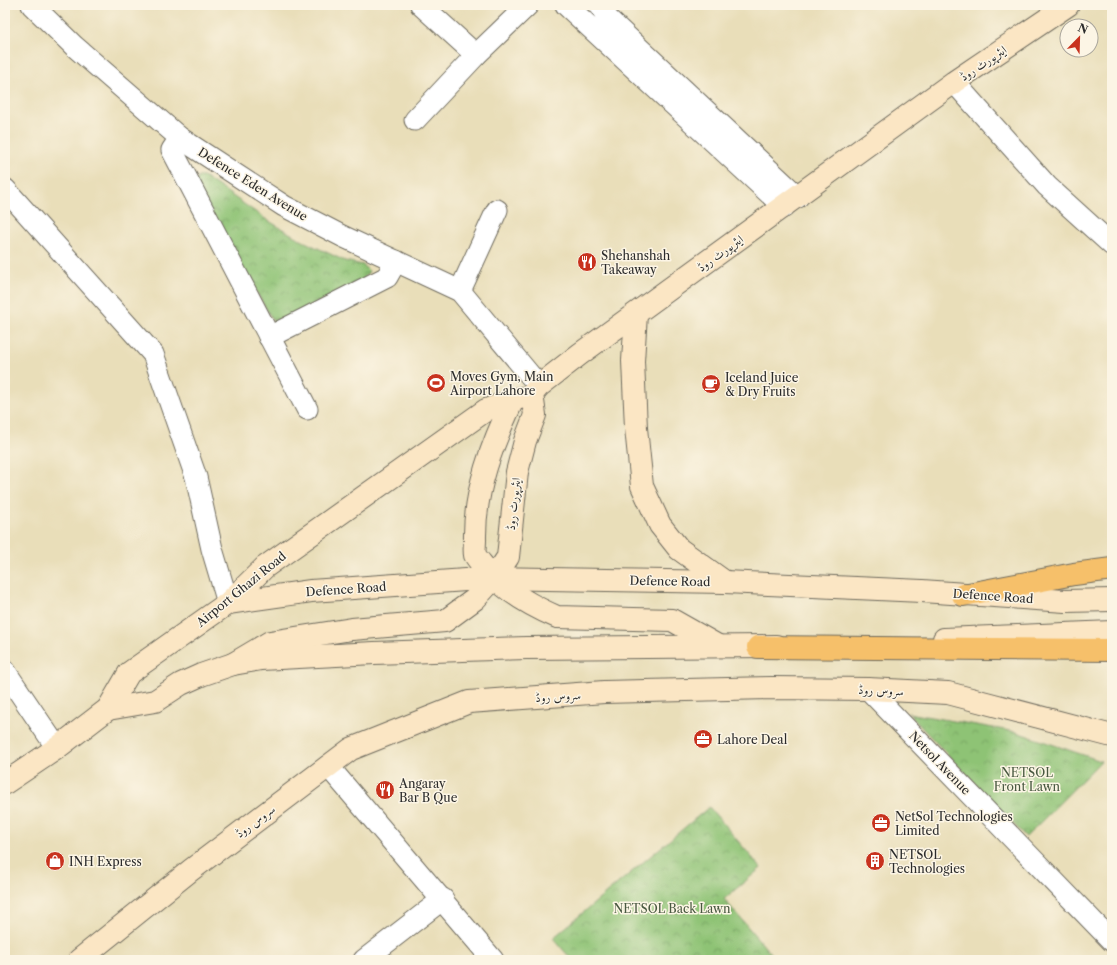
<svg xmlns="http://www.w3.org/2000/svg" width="1117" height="965" viewBox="0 0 1117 965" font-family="'Libre Caslon Text',Amiri,serif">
	<defs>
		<pattern id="park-crowns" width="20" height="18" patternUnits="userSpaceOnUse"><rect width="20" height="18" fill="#8ec375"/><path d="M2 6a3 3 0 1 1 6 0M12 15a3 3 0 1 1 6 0" fill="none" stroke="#749f60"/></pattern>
	</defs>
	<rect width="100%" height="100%" fill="#fcf5e5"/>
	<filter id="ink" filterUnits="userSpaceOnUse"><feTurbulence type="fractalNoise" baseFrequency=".025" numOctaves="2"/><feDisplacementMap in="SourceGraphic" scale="8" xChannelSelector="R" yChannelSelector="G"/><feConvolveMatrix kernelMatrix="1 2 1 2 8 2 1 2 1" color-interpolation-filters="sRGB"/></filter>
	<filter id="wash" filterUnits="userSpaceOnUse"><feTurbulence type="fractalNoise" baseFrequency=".012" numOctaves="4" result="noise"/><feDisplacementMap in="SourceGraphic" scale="16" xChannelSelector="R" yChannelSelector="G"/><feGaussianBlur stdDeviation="0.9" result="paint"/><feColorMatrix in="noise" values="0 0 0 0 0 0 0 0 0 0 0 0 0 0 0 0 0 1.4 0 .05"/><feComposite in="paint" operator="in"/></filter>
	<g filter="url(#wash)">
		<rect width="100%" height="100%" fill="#e9deb9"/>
		<g fill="url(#park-crowns)" stroke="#5c7750">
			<polygon points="198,177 205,177 267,220 303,241 345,261 363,265 369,271 364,279 275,324 194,185"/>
			<polygon points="908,713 1016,732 1101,761 1026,837"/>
			<polygon points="709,807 761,868 724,899 776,960 572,960 553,938"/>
		</g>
	</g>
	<g filter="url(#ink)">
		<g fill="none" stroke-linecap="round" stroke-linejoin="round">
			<defs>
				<g id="street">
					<polyline points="32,5 74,46 180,138 284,206 342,236 460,291 539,386"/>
					<polyline points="421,5 476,55"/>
					<polyline points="566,5 784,207"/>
					<polyline points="600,5 608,19 798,197"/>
					<polyline points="954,82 1047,186 1112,245"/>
					<polyline points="415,120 476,55 528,5"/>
					<polyline points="180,138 172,150 307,409"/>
					<polyline points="5,189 153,354 196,477 212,549 228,603"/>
					<polyline points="460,291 497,210"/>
					<polyline points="269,337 387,277 396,261"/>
					<polyline points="5,671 57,748"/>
					<polyline points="868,689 1112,941"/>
					<polyline points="328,766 493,960"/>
					<polyline points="364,960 443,899"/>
				</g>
				<g id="secondary">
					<polyline points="636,314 633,361 636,428 642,486 660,525 679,549 725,582"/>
					<path d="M520,398l-7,2c-21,44 -39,91 -38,140 0,5 -1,11 0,15 2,4 7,9 10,13 19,22 44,37 72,49l115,3 46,26"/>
					<polyline points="228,603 311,591 494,578 725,582 922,591 1065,601 1112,600"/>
					<polyline points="944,639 1112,632"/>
					<polyline points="233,664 270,642 352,629 445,621 475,599 494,578 508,557 517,472 525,441 535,415 532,394 539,386 580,354 954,82 1068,5"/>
					<polyline points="108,709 155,701 181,684 201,675 233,664 261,659 374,653 526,648 776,646"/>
					<polyline points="5,783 57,748 108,709 129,673 228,603 265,567 486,410 513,400"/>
					<polyline points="79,960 191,870 351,749 469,702 604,692 772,688 868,689 948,693 1112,736"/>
				</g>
				<g id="highway">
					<polyline points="963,595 1074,574 1112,569"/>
					<polyline points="758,647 1112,650"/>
				</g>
			</defs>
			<use href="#street" stroke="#6e6a5d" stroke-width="23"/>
			<use href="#secondary" stroke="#6e6a5d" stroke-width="24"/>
			<use href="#highway" stroke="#6e6a5d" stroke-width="24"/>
			<use href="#street" stroke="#fff" stroke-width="21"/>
			<use href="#secondary" stroke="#fbe6c4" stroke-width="22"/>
			<use href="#highway" stroke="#f6c06b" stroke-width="22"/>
		</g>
	</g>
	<defs>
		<symbol id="restaurant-disc" viewBox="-11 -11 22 22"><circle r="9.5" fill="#c8321e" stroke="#fcf5e5"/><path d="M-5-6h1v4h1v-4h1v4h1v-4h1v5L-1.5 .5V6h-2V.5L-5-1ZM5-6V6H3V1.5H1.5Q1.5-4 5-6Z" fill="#fff"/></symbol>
		<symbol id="stadium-disc" viewBox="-11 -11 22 22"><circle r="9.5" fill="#c8321e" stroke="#fcf5e5"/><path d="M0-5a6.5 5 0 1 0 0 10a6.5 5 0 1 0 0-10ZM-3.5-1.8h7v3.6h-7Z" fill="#fff"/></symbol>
		<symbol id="cafe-disc" viewBox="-11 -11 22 22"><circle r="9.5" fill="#c8321e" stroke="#fcf5e5"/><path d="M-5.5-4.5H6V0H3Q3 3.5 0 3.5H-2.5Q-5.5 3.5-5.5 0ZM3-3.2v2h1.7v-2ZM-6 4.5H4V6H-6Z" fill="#fff"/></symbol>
		<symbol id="office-disc" viewBox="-11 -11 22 22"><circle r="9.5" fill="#c8321e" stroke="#fcf5e5"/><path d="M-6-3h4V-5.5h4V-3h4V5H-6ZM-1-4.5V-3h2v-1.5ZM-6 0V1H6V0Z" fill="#fff"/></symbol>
		<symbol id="shop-disc" viewBox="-11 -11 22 22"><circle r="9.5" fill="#c8321e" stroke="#fcf5e5"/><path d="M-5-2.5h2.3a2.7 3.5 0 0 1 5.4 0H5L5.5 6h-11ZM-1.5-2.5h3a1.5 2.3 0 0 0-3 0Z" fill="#fff"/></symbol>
		<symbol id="building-disc" viewBox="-11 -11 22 22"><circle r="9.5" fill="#c8321e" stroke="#fcf5e5"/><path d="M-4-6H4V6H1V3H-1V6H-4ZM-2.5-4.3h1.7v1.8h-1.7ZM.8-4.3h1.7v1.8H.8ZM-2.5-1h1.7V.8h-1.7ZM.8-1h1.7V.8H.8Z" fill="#fff"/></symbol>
	</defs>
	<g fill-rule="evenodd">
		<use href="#restaurant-disc" x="576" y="251" width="22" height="22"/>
		<use href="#stadium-disc" x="425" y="372" width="22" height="22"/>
		<use href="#cafe-disc" x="700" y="373" width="22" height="22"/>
		<use href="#office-disc" x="692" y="728" width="22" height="22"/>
		<use href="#restaurant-disc" x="374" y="779" width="22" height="22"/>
		<use href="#office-disc" x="870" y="812" width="22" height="22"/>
		<use href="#shop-disc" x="44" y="850" width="22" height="22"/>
		<use href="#building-disc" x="864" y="850" width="22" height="22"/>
	</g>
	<g text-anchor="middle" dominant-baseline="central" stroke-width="3" stroke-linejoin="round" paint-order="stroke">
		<g font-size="12" fill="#2b2b2b" stroke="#fcf5e5">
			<text transform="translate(983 63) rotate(-34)">ایئرپورٹ روڈ</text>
			<text transform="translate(253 184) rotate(32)">Defence Eden Avenue</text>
			<text transform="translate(720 253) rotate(-36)">ایئرپورٹ روڈ</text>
			<text transform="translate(513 504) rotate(-84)">ایئرپورٹ روڈ</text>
			<text transform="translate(670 581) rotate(1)">Defence Road</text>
			<text transform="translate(241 589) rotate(-39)">Airport Ghazi Road</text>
			<text transform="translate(346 589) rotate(-4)">Defence Road</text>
			<text transform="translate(993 596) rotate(4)">Defence Road</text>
			<text transform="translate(881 690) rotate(2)">سروس روڈ</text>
			<text transform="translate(558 696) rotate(-4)">سروس روڈ</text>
			<text transform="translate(940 763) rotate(46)">Netsol Avenue</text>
			<text transform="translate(255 821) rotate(-37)">سروس روڈ</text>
		</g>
		<g font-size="12" fill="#2b2b2b" stroke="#fcf5e5" text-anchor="start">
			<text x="601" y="255">Shehanshah<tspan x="601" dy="14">Takeaway</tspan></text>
			<text x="450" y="376">Moves Gym, Main<tspan x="450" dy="14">Airport Lahore</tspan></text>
			<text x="725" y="377">Iceland Juice<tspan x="725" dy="14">&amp; Dry Fruits</tspan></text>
			<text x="717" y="739">Lahore Deal</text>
			<text x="399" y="783">Angaray<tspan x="399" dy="14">Bar B Que</tspan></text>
			<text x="895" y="816">NetSol Technologies<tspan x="895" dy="14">Limited</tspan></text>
			<text x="889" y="854">NETSOL<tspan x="889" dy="14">Technologies</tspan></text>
			<text x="69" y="861">INH Express</text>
		</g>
		<g font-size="12" fill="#495941" stroke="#fcf5e5">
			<text x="1027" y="772">NETSOL<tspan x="1027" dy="14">Front Lawn</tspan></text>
			<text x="672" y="908">NETSOL Back Lawn</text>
		</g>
	</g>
	<rect width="1117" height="965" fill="none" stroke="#fcf5e5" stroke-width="20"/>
	<g transform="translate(1079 38) rotate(23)"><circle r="19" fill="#fcf5e5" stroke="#a8a49b"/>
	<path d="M0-3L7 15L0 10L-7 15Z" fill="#c8321e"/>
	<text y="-6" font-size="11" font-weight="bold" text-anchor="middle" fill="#2b2b2b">N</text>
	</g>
</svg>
